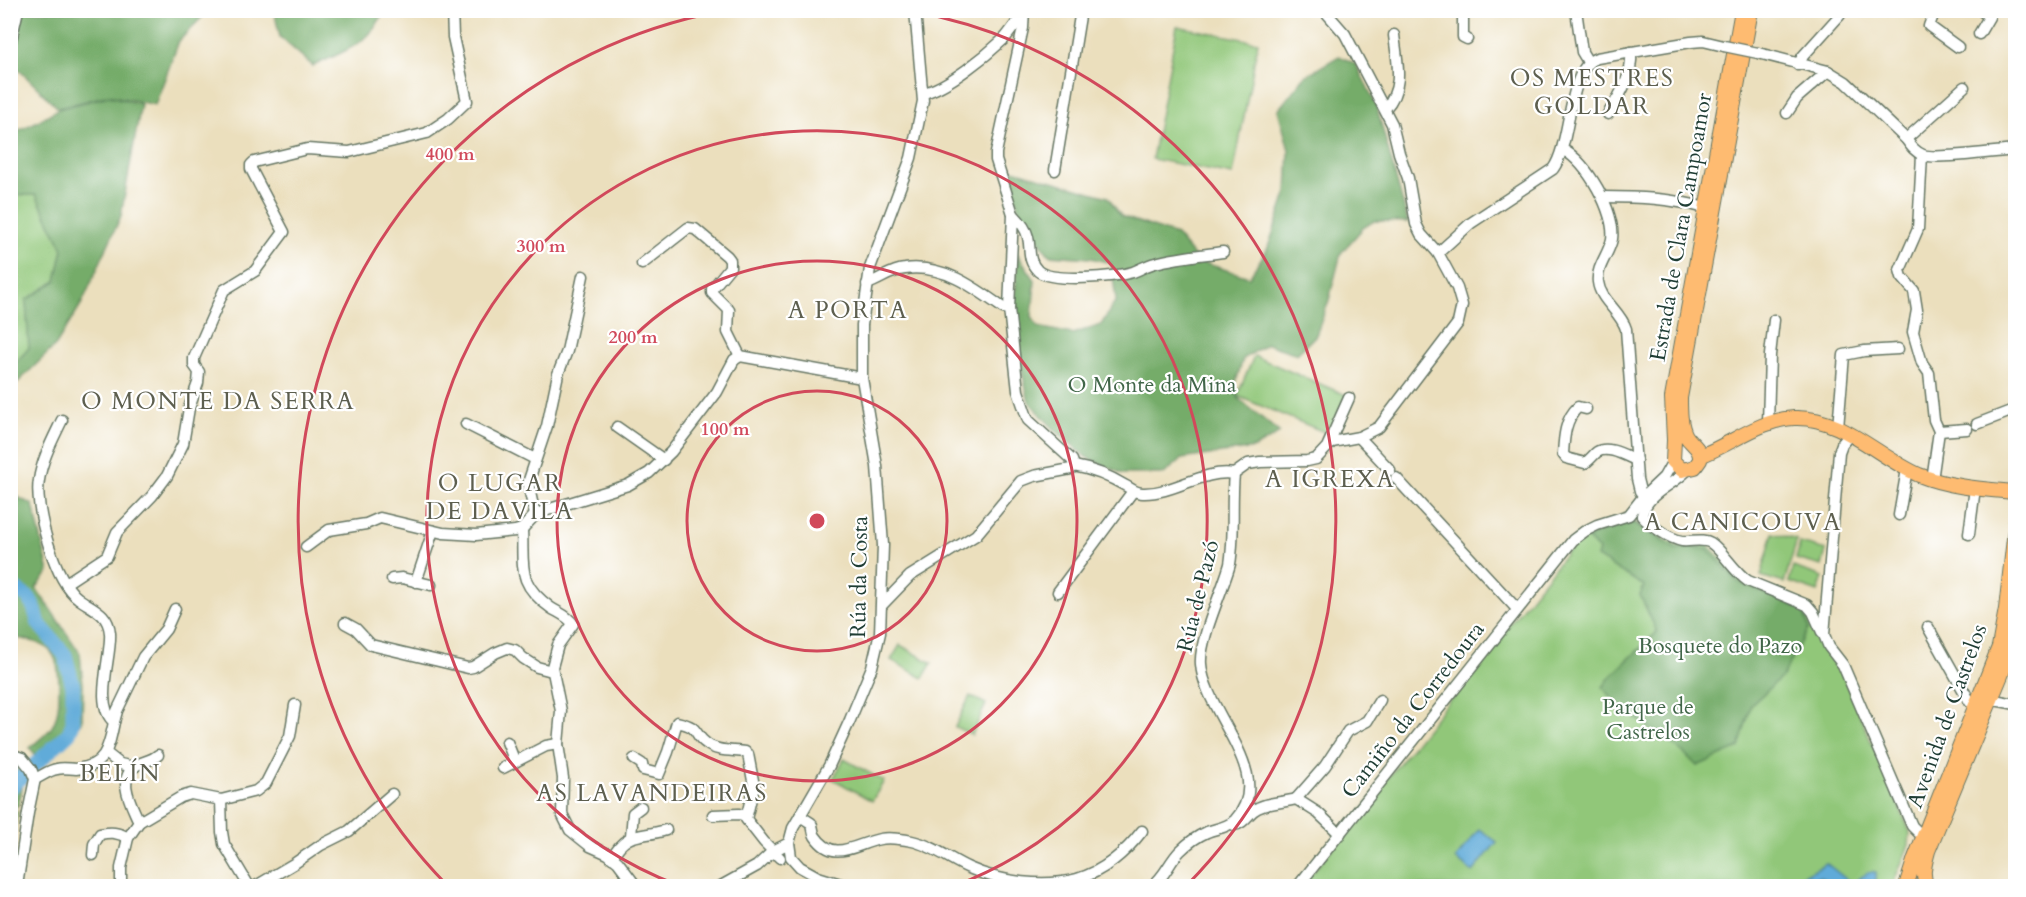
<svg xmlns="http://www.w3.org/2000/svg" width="2026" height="897" viewBox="0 0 2026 897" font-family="Cardo,serif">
	<rect width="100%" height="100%" fill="#fff"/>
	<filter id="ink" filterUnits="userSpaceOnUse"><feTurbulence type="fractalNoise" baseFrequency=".0167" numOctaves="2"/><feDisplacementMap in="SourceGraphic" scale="12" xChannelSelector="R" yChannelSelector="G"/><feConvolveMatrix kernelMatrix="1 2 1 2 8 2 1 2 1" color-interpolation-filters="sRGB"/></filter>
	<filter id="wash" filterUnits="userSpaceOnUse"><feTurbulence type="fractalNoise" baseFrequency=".008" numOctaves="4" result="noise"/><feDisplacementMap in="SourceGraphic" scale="24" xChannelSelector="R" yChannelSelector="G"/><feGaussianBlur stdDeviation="1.35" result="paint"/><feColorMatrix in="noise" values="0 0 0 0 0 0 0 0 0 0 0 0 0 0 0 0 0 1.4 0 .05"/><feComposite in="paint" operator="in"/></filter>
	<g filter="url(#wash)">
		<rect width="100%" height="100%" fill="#ebdfbd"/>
		<g fill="#91c779" stroke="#588256" stroke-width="1.5">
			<polygon points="1177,26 1258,42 1233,175 1152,159"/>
			<polygon points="11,195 36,195 63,249 56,281 26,300 29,348 11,368"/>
			<polygon points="1254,356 1346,395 1329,434 1237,396"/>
			<polygon points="1625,520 1633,521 1677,546 1708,545 1740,579 1805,609 1817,634 1839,667 1910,832 1909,845 1892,886 1302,886 1574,543 1585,534"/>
			<polygon points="1773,533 1797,540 1784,583 1761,576"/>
			<polygon points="1800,543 1826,550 1822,566 1796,559"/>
			<polygon points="1793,567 1823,577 1818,592 1789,582"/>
			<polygon points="900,645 932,663 923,678 891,660"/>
			<polygon points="970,696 986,704 972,735 955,727"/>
			<polygon points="844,759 884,781 872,801 833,779"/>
			<polygon points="10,811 18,811 13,841 11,841"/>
		</g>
		<g fill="#74ac69" stroke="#4a744e" stroke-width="1.5">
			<polygon points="10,11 208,11 179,41 155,105 109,95 58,108 11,62"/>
			<path d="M274,11v-1l109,1c-9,32 -43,42 -70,55l-33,-29z"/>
			<polygon points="1339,56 1356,64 1376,105 1408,222 1374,221 1363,228 1341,253 1329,300 1316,335 1297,354 1267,344 1243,359 1234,388 1239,399 1280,433 1255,448 1182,459 1164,474 1123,474 1086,457 1054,429 1029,402 1020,363 1014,310 1018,255 1035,280 1032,317 1038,327 1072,334 1101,325 1116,300 1111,263 1091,258 1049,255 1020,214 1007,168 1108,197 1121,216 1176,235 1198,261 1249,277 1267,250 1287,192 1289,150 1278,110 1305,76"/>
			<polygon points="109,96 141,104 121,216 82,303 56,345 11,389 11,368 29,348 26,300 56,281 63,249 36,195 11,195 11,134 38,121 58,109"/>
			<path d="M10,493l23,12 16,67 -13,16 44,65 3,31 -1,38 -18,24 -21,18 -13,-16c7,-7 15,-12 21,-20 7,-10 8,-24 8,-36 0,-41 -6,-48 -47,-55l-1,-2z"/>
			<polygon points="1634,523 1675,549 1698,548 1708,549 1738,582 1803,610 1809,628 1782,677 1751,705 1739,748 1697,766 1684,753 1618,705 1603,687 1610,677 1657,632 1640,595 1644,586 1597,557 1599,550 1587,538 1607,530"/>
			<path d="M10,763c17,12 13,25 8,43l-7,1z"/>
		</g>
		<g fill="#60abd9" stroke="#407486" stroke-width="1.5">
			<polygon points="1479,829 1497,842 1473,872 1456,859"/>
			<polygon points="1826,863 1851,883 1855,882 1868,872 1876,872 1876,886 1824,886 1825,881 1820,877 1811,879 1814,886 1784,886"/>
		</g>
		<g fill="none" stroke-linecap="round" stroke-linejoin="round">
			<polyline stroke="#60abd9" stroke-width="15" points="10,586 29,598 34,607 39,624 65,655 73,686 73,723 69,733 10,788"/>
		</g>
	</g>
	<g filter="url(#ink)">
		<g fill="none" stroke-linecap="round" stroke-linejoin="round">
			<defs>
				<g id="minor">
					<polyline points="1024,10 1023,28 996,153 996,160 1013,214 1009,309 1018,391 1028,420 1072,460 1074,466"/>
					<polyline points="1324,10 1345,34 1392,124 1399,153 1408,178 1416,224 1421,234 1438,253"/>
					<polyline points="1463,10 1463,37 1467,39"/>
					<polyline points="1576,10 1582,52 1588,62"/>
					<polyline points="1935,10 1929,26 1958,47"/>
					<polyline points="2014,10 2016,11"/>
					<polyline points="1979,34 1989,17 1981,10"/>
					<polyline points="10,45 18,10"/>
					<path d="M1758,53l70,18 18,11 60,57c5,7 9,13 17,16 14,5 74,-4 93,-5"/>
					<polyline points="1798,65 1803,56 1840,15 1840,10"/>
					<path d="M923,93c24,-5 64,-38 82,-55 6,-7 11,-15 17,-22"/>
					<path d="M1385,109c20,-22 12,-47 9,-74"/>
					<polyline points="1787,113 1797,98 1828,71"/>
					<path d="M1608,114c12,-19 25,-39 23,-62"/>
					<polyline points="1906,139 1964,87"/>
					<path d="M1563,150c23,10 53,63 49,89 -3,15 -16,28 -14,43 2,18 23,30 28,47l11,150 3,12 6,8"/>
					<polyline points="1922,155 1918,229 1900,270 1902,277 1914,291 1917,310 1913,332 1922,363 1929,373 1934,420 1939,431 1932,480"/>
					<polyline points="1055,170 1081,10"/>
					<path d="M1603,197c35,0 68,1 102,11"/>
					<path d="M1013,214c6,6 13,14 15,23 3,13 -1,23 10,34 15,12 77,6 95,1 8,-3 14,-7 22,-9 22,-6 45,-8 68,-11"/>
					<polyline points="642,264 688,228 695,229 727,256 730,260 730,267 712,289 712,293 729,310 728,332 740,356"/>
					<path d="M867,284c13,-4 24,-14 38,-15 38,-5 69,18 98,39l6,1"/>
					<path d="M1586,409l-8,-2c-13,12 -14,30 -15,47l3,4 19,5c5,-3 8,-8 12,-11 11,-7 29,4 39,8"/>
					<polyline points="1768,423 1770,355 1774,320"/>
					<polyline points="466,424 535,459"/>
					<polyline points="1977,424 2016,409"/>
					<polyline points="617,427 664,460"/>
					<polyline points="1838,428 1844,355 1864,351 1898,349"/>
					<polyline points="1939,431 1967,429"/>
					<polyline points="1850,434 1842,444 1839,452 1824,635 1829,647 1843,665 1912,826 1923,837"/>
					<polyline points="1359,437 1390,470"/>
					<polyline points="1328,445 1349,398"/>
					<path d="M1234,474l14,-10 12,-2 47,-1 9,-2 16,-17 27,-5 20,-10 79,-104 4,-18 -5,-17 -19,-35 33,-30 82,-54c19,-26 14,-101 44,-111l94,-16 12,-1 21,5"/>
					<polyline points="1396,478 1517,609"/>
					<polyline points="535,515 529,488 529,480 547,426 558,374 567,351 583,276"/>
					<polyline points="1899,515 1907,469"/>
					<path d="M1642,516c7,9 28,23 40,25 9,1 21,-3 29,2 13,9 22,28 37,38l59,24 6,7 9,20"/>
					<path d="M1642,516c4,-23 31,-30 45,-46"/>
					<path d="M522,529c2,38 -6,54 29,79 8,5 17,8 22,16l-15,21 -6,22 9,44 -3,33 5,34 -1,36 8,16 20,16 18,8 10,8 18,24"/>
					<polyline points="1969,534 1975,488"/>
					<polyline points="306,547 329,530 366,524 380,518 443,533 476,535 515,531 522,529 535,515 550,509 628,485 649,473 671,452 717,392 734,360 740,356 862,378"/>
					<polyline points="392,579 402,578 431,585"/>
					<polyline points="416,582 433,531"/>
					<polyline points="66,583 107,556 117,532 152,496 167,476 183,444 189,408 198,383 199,372 194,365 194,358 224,290 255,271 284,232 251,169 251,165 254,162 307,149 349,152 427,133 448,119 467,101 453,37 452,10"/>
					<polyline points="1058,592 1133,491"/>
					<path d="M882,605l28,-29 66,-41 45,-54 13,-5 37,-7 3,-3c17,3 37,11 52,20 6,3 9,7 17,7 31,1 60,-24 91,-19"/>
					<polyline points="345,623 356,629 371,645 468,668 473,667 495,653 507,648 515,650 523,658 537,667 552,671"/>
					<polyline points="1928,627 1970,702 1977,705"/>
					<polyline points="1983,698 2016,704"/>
					<polyline points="114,722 117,711 143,657 166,629 175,609"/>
					<polyline points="507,742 515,762"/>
					<polyline points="106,753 120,764 134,767"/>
					<polyline points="10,754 22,758 31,769 35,779 28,813 17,886"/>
					<path d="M634,759l8,5 1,6 16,4 9,-22 9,-30c26,6 14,11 30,22 10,8 27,6 38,8l3,2 6,32 -8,33 18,23 16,16"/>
					<polyline points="503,768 546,746 558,744"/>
					<path d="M35,779c7,-3 14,-9 22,-10 6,-2 13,0 19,0 30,-2 33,-23 38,-47 -21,-17 -2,-66 -4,-89 -2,-21 -18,-24 -32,-35 -23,-16 -44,-91 -39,-118 3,-21 14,-41 23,-60"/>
					<polyline points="1296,799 1325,766 1348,731 1367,721 1380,700"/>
					<polyline points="221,800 222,832 224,844 249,886"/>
					<polyline points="713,815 739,814 746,816"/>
					<path d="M800,816l11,7c3,5 1,8 4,13 19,28 40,8 65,3 10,-2 22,0 32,2 20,4 39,19 57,27 31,14 75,20 108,11 26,-7 49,-27 65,-48"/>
					<path d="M139,822c-7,-17 -24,-44 -2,-57 7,-4 14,-4 21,-10"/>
					<path d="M1234,825c9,-1 13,-9 19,-14 11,-9 30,-8 43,-12l22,14 22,21"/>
					<polyline points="631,836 633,813 641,807"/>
					<path d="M93,855l1,-11 6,-10c11,-2 18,-2 28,4"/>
					<path d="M612,858c14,-28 29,-20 54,-28"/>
					<polyline points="121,886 121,868 128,838 139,822 181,797 191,794 221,800 256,791 266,783 290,736 295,705"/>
					<polyline points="256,886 295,863 321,845 349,831 392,794"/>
					<polyline points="721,886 757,866 773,851 789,843"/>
					<polyline points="847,886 818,877 800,867 791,857 789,843 793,828 829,766 850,720 872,667 880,633 883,545 877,466 862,378 862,325 870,268 911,158 923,101 915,10"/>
					<path d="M1152,886c13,-9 17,-24 28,-35 7,-7 18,-15 27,-19 10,-4 20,-4 28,-12 43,-45 -31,-107 -34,-156 -2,-24 22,-74 29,-100 5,-30 1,-60 4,-90"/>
					<polyline points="1298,886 1573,540 1585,531 1597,525 1629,515 1643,497 1664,477 1673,461"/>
				</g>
				<g id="major">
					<path d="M1742,10l-70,388 2,42 -1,21 9,9 13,-3 5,-7c1,-12 -8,-15 -14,-24 -6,-11 -6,-26 -6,-38l71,-388"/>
					<path d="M1700,456c32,-12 59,-36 94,-38 47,-2 84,39 125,57 30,12 62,14 95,17"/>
					<polyline points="1906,886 1915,858 1999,647 2006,609 2016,521"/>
					<path d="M1927,886c-6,-11 -2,-23 1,-35l74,-178 8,-23 6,-33"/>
				</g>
			</defs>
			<use href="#minor" stroke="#667664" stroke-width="13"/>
			<use href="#major" stroke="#667664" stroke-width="16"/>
			<use href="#minor" stroke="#fff" stroke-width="10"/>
			<use href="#major" stroke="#febb71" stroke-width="14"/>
			<defs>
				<polyline id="minor-bridge" points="1724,46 1758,53"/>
			</defs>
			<use href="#minor-bridge" stroke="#667664" stroke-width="13" stroke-linecap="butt"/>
			<use href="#minor-bridge" stroke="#fff" stroke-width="10"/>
		</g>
	</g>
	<g fill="none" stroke="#d1495b" stroke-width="3">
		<circle cx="817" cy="521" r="130"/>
		<circle cx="817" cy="521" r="260"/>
		<path d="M680 886A390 390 0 1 1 954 886"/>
		<path d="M447 885A519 519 0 0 1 722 11M912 11A519 519 0 0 1 1187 885"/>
	</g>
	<g text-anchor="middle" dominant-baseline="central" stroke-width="4.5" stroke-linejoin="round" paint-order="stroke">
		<g font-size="22" fill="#1f3d34" stroke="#fff">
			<text transform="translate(1681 227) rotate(-80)">Estrada de Clara Campoamor</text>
			<text transform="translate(859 577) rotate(-89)">Rúa da Costa</text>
			<text transform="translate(1198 596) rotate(-76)">Rúa de Pazó</text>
			<text transform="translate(1413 710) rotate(-52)">Camiño da Corredoura</text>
			<text transform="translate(1947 716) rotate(-70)">Avenida de Castrelos</text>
		</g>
		<g font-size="22" fill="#416649" stroke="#fff">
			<text x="1152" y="385">O Monte da Mina</text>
			<text x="1720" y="646">Bosquete do Pazo</text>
			<text x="1648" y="707">Parque de<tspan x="1648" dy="25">Castrelos</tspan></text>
		</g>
		<g font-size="24" letter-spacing="1.5" fill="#5d5f4f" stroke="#fff">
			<text x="1592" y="78">OS MESTRES<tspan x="1592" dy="28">GOLDAR</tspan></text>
			<text x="848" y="310">A PORTA</text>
			<text x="218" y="401">O MONTE DA SERRA</text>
			<text x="1330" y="479">A IGREXA</text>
			<text x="500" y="483">O LUGAR<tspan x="500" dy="28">DE DAVILA</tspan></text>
			<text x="1743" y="522">A CANICOUVA</text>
			<text x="120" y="773">BELÍN</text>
			<text x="652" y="793">AS LAVANDEIRAS</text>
		</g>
	</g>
	<circle cx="817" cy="521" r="9" fill="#d1495b" stroke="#fff" stroke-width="3"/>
	<g font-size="18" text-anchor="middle" font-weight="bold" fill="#d1495b" stroke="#fff" stroke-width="4.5" stroke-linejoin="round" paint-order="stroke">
		<text x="450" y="160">400 m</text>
		<text x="541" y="252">300 m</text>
		<text x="633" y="343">200 m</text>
		<text x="725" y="435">100 m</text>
	</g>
	<rect width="2026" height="897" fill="none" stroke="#fff" stroke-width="36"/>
</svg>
